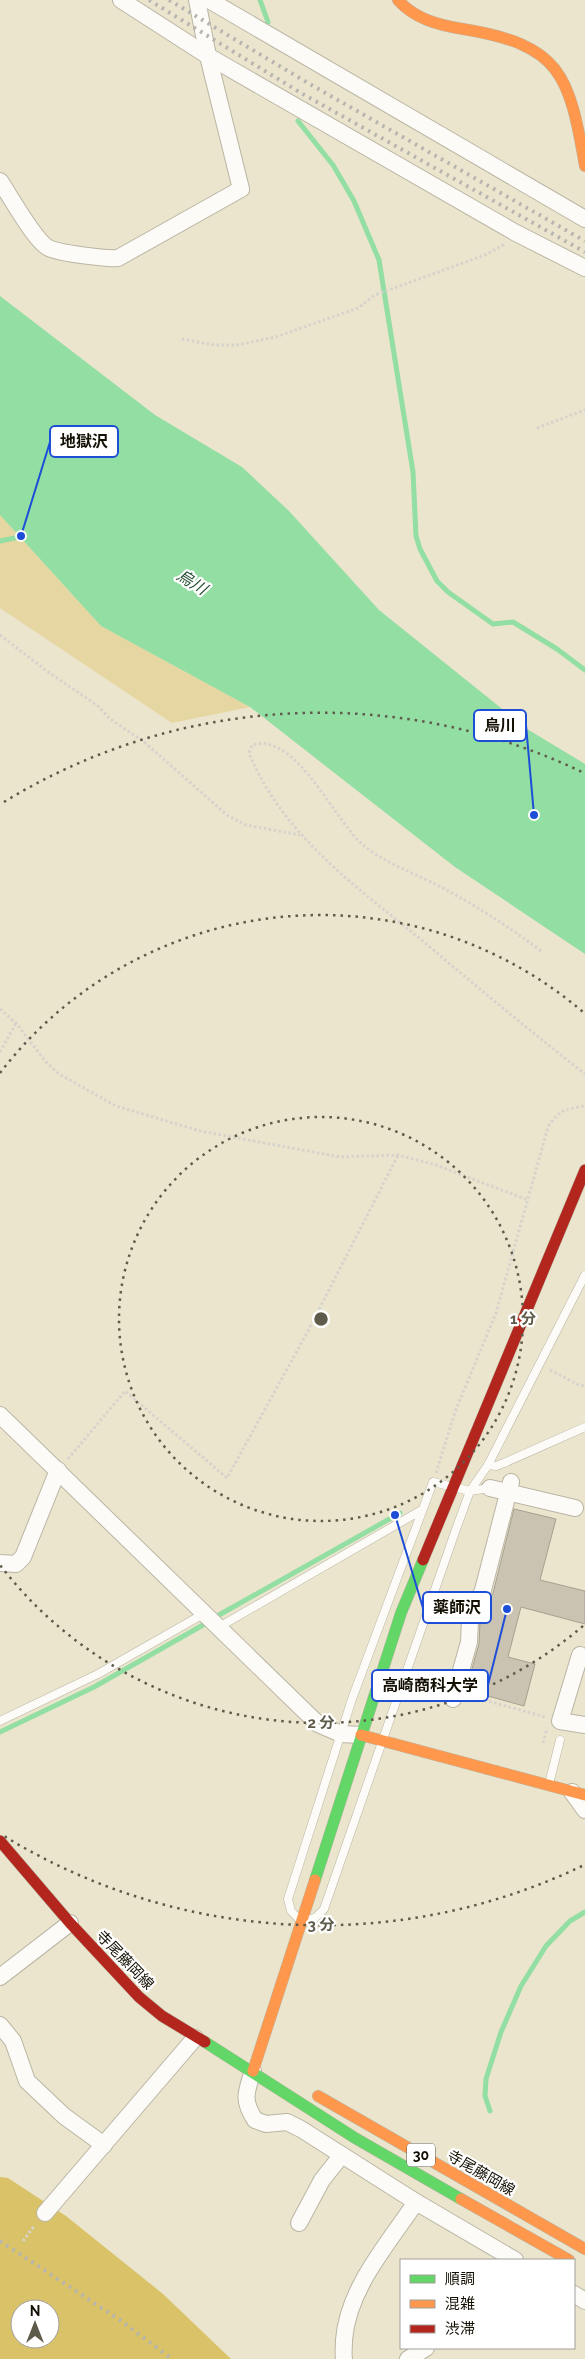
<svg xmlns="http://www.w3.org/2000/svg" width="585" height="2359" viewBox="0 0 585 2359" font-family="Raleway,'Noto Sans JP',sans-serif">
	<rect width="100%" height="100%" fill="#ebe5ce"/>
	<polygon fill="#e6d6a1" points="0,515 101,626 250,707 172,723 0,608"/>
	<path fill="#d9c267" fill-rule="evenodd" d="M0,2177l8,1 58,38 97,78 68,65h-231zM20,2309h30v30h-30z"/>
	<polygon fill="#92dea3" points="0,296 155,415 242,467 289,511 379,610 527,729 585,764 585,954 455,867 250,707 101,626 0,515"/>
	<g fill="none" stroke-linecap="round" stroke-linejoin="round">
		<g stroke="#92dea3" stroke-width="5">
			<polyline points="260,0 268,22"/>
			<polyline points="298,121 333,165 354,201 379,260 413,472 416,536 420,549 437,581 448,592 493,624 513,622 557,649 585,670"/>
			<polyline points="0,541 24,536"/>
			<polyline points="219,1615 400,1513"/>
			<polyline points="0,1732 94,1687 203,1625"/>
			<polyline points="490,2111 485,2096 486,2079 501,2032 521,1986 546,1946 570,1921 585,1912"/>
		</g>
	</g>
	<polygon fill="#cbc3b2" stroke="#a7a08f" points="514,1509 556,1519 540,1580 585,1591 585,1624 521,1607 508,1657 535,1664 524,1706 466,1690 479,1644 480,1621 493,1593"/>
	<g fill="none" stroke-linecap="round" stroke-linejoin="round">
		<defs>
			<g id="lane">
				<polyline points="488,1465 496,1466 504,1463 585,1427"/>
				<polyline points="490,1488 470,1491 433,1482 352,1699 288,1899 291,1911 301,1921 315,1918 324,1909 455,1532 470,1491 488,1465 585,1275"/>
				<polyline points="219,1627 420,1511"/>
				<polyline points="0,1721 98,1674 205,1613"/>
				<polyline points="549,1784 560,1740"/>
			</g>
			<g id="street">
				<polyline points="121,0 208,56 516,233 585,268"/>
				<polyline points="209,0 585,219"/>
				<path d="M0,181c10,15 34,58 47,66 8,6 60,12 71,11l123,-69 -33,-133 -11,-56"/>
				<polyline points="0,1415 318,1724 341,1734 361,1735"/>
				<polyline points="490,1488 575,1508"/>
				<polyline points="0,1563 16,1564 23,1557 58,1470"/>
				<polyline points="580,1655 560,1721 585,1725"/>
				<polyline points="453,1699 469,1642 470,1619 483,1590 511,1482"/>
				<polyline points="572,1792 585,1810"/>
				<polyline points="0,1977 70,1923"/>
				<polyline points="0,2025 13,2041 27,2081 64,2116 104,2145"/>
				<path d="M253,2071c-7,21 -11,29 2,49l11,4 21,-2 14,7 115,73 99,58"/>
				<polyline points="45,2213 195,2038"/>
				<polyline points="299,2223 322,2180 341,2156"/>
				<polyline points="574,2294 585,2301"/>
				<path d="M344,2359c-1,-5 0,-12 0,-19 4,-52 44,-96 72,-138"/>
				<polyline points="408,2359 426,2348"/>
			</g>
			<g id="fast">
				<polyline points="315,1880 401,1613 423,1560"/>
				<polyline points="205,2042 355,2138 461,2199"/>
			</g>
			<g id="slow">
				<path d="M398,0c17,19 40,25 65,29 98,16 106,45 122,137"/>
				<polyline points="361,1735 585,1795"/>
				<polyline points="253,2071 315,1880"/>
				<polyline points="318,2096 585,2249"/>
				<polyline points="461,2199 569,2260"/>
			</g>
			<g id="jam">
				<polyline points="423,1560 585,1170"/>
				<polyline points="0,1841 70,1923 139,1997 162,2016 205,2042"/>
			</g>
		</defs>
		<use href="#lane" stroke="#bab5a3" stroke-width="9"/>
		<use href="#street" stroke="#bab5a3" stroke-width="18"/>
		<use href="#fast" stroke="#bab5a3" stroke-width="12"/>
		<use href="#slow" stroke="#bab5a3" stroke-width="12"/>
		<use href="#jam" stroke="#bab5a3" stroke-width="12"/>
		<g stroke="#d6d3cc" stroke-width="3" stroke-dasharray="2.5 2.5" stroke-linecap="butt">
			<polyline points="182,339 214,345 237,345 276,337 358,308 375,295 485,255 505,244"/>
			<polyline points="537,428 585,410"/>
			<polyline points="0,635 44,669 98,706 110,719 143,741 227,815 246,825 300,835"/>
			<path d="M541,951c-33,-25 -66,-46 -102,-65 -25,-13 -55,-23 -77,-42 -28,-26 -57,-92 -95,-100 -5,-1 -10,0 -15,1l-3,8c34,83 108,134 175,189 53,45 106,89 161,132"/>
			<polyline points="0,1009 16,1023 46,1062 59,1074 116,1106 200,1131 340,1157 398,1155 436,1165 528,1200"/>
			<polyline points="0,1052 16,1023"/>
			<polyline points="550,1370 579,1385 585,1386"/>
			<polyline points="68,1459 125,1391 227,1478 307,1333 398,1155"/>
			<path d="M436,1473l19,-61 41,-99 52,-186c11,-17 17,-18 37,-21"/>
			<polyline points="470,1696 545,1717"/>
			<polyline points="543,1743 547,1728"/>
			<polyline points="23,2241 35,2225"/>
		</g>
		<use href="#lane" stroke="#fcfbf8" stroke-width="8"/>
		<use href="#street" stroke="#fcfbf8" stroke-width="16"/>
		<use href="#fast" stroke="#63d668" stroke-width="11"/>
		<use href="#slow" stroke="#ff974d" stroke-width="11"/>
		<use href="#jam" stroke="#b3261e" stroke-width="11"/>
		<g stroke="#b7b5b0" stroke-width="4" stroke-dasharray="2.5 5" stroke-linecap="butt">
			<polyline points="149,0 301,93 585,252"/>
			<polyline points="169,0 308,83 585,241"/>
			<polyline points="0,2241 120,2320 172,2359"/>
		</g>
	</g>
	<g fill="none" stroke="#5f5b4a" stroke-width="2.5" stroke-dasharray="2.5 5">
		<circle cx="321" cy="1319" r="202"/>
		<path d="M583 1626A404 404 0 0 1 0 1565M0 1073A404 404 0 0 1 583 1012"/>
		<path d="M582 1866A606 606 0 0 1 4 1836M4 802A606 606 0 0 1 582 772"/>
	</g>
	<g text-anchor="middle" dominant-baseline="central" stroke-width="4.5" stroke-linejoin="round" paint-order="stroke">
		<rect fill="#fff" stroke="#5a584f" stroke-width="1" x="407" y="2143.5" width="28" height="23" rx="4"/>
		<g font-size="14" font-weight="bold" fill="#141003">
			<text x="421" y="2155">30</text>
		</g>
		<g font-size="15" fill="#141003" stroke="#fff">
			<text transform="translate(125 1960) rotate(46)">寺尾藤岡線</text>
			<text transform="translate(481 2173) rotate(30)">寺尾藤岡線</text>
		</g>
		<g font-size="16" font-style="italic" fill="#204d2f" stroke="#fff">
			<text transform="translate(192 582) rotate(32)">烏川</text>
		</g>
	</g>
	<circle cx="321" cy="1319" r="8" fill="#5f5b4a" stroke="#fff" stroke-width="2.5"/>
	<g font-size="15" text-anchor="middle" font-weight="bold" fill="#5f5b4a" stroke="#fff" stroke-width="4.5" stroke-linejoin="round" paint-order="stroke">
		<text x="523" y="1324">1 分</text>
		<text x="321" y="1728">2 分</text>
		<text x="321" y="1930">3 分</text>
	</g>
	<path fill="none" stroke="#1d4ed8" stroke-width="2" d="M21 536L50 442M534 815L526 725M395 1515L423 1608M507 1609L488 1685"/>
	<g fill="#1d4ed8" stroke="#fff" stroke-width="2">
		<circle cx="21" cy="536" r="5"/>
		<circle cx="534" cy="815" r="5"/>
		<circle cx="395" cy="1515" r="5"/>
		<circle cx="507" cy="1609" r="5"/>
	</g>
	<g fill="#fff" stroke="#1d4ed8" stroke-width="2">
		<rect x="50" y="426" width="68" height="31" rx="5"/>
		<rect x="474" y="710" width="52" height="31" rx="5"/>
		<rect x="423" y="1592" width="68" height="31" rx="5"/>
		<rect x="372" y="1670" width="116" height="31" rx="5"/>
	</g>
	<g font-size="16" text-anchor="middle" font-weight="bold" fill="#141003">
		<text x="84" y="447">地獄沢</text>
		<text x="500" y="731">烏川</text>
		<text x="457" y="1613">薬師沢</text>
		<text x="430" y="1691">高崎商科大学</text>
	</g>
	<rect x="400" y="2259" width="175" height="90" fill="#ffffff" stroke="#a19f9a"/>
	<rect x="410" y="2275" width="25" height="8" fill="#63d668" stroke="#a19f9a"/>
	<text x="445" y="2284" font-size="15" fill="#141003">順調</text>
	<rect x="410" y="2300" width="25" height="8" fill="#ff974d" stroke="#a19f9a"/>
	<text x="445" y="2309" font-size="15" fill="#141003">混雑</text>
	<rect x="410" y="2325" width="25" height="8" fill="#b3261e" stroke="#a19f9a"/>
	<text x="445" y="2334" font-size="15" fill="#141003">渋滞</text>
	<g transform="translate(35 2324)"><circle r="24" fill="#ffffff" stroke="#a19f9a"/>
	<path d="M0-4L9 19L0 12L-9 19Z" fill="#5f5b4a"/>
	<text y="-8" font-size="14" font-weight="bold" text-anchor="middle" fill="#141003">N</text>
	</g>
</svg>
